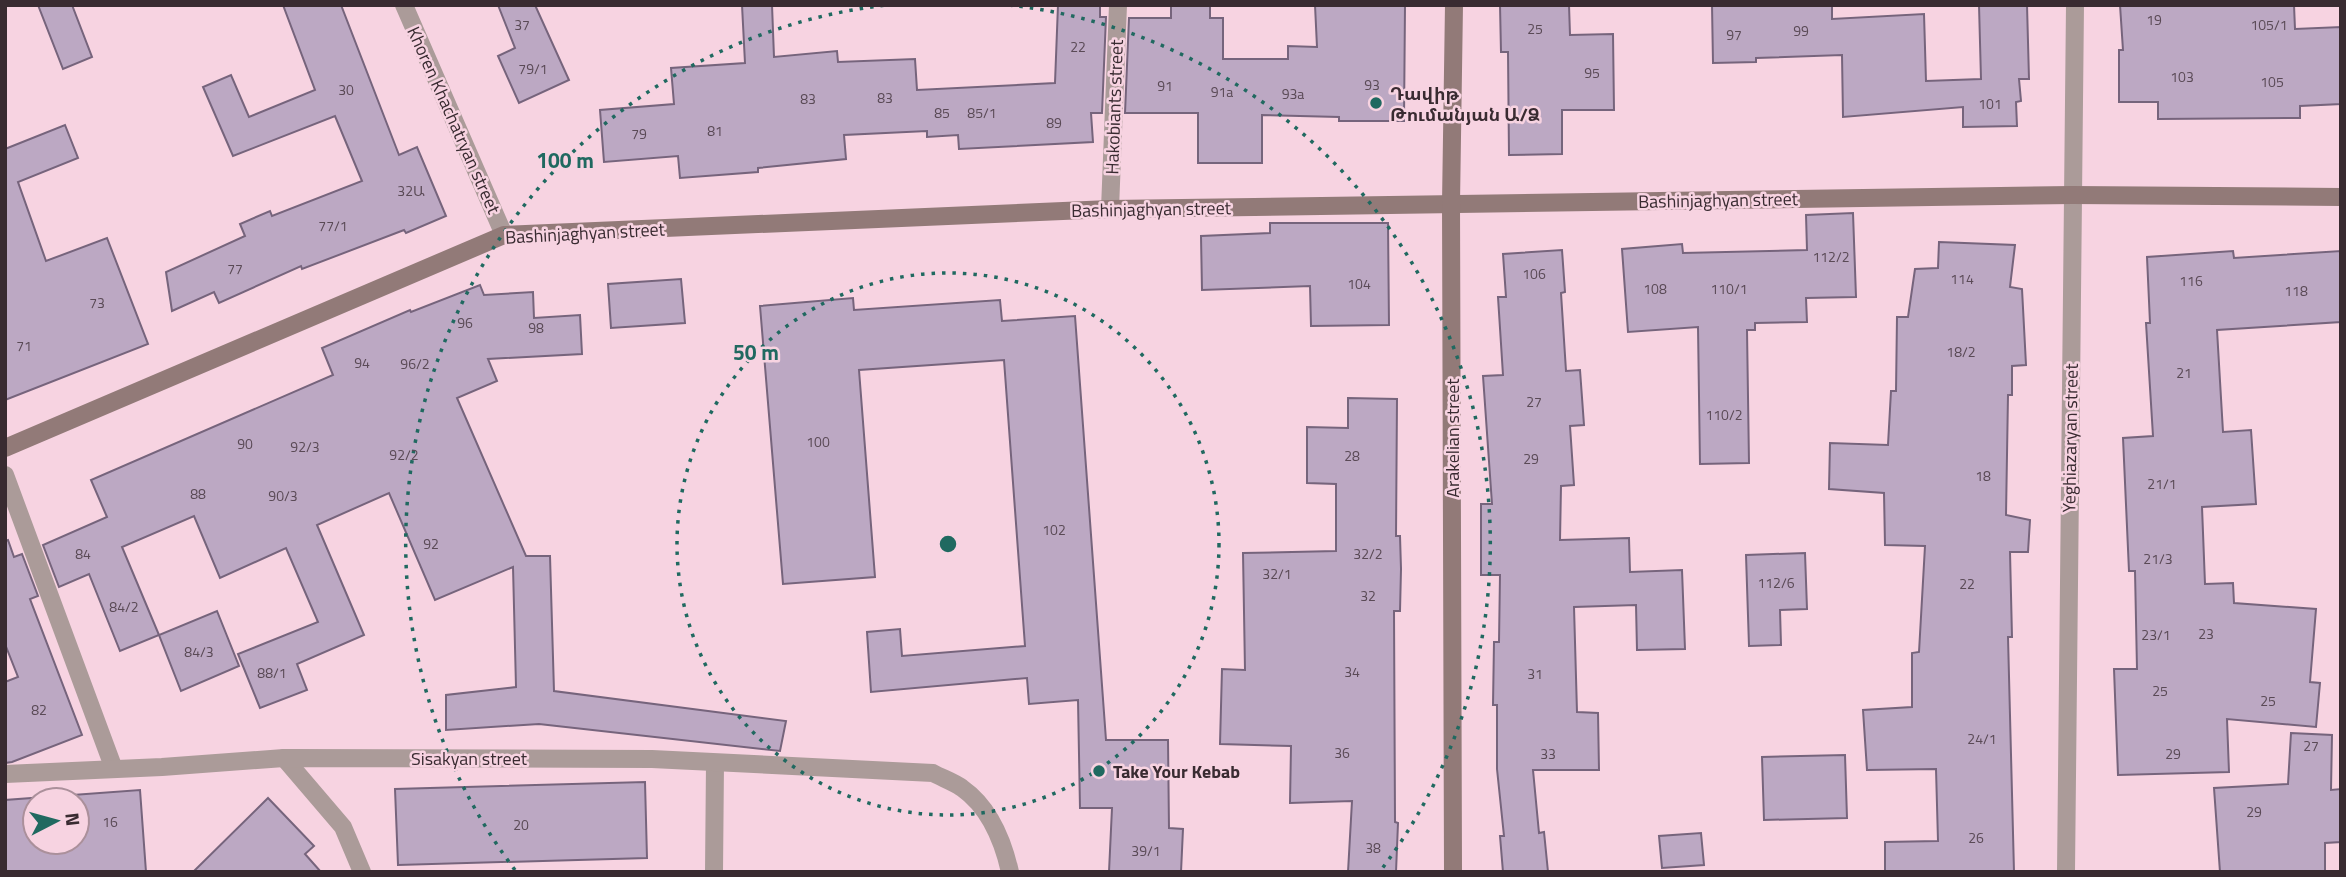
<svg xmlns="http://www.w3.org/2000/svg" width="2346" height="877" viewBox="0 0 2346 877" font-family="'Titillium Web','Noto Sans Armenian',sans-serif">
	<rect width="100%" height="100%" fill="#f7d3e1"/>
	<g fill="#bca8c3" stroke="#76647c" stroke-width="2" fill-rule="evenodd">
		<polygon points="38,5 72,5 92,57 63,69"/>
		<polygon points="283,5 341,5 399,155 417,147 446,216 406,233 404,230 302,269 301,266 219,303 214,292 172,311 166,272 245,236 240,224 270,211 272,216 362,181 335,116 233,156 203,87 231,75 249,117 315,90"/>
		<polygon points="498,5 535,5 569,80 519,103 498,56 515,48"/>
		<polygon points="742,5 772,5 774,57 837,51 838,62 915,59 917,90 1055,83 1058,5 1100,5 1100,17 1106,17 1102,113 1091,113 1093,142 959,149 958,135 927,137 927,131 844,135 846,159 758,168 758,172 680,178 678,156 604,162 600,110 674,104 671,68 745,63"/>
		<polygon points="1171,5 1210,5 1210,18 1223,18 1223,59 1288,59 1288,46 1317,47 1315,5 1405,5 1404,121 1339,121 1339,117 1262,115 1262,163 1198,163 1198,113 1125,113 1129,18 1171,18"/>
		<polygon points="1500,5 1569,5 1570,35 1613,34 1614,110 1562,110 1562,154 1509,155 1508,52 1501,52"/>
		<polygon points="1712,5 1832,5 1832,19 1924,14 1926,81 1981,79 1979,5 2027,5 2029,79 2019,79 2021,101 2016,102 2017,126 1963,127 1963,107 1843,117 1842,55 1756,58 1756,62 1713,63"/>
		<polygon points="2120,5 2294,5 2295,29 2341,27 2341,104 2300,106 2300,118 2158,119 2158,102 2119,102 2119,50 2123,50"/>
		<polygon points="65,125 78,158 18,182 46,261 107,238 148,344 5,400 5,149"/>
		<polygon points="1853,213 1856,297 1806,298 1807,322 1755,323 1755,330 1747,330 1749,463 1700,464 1698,327 1628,332 1622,249 1682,244 1683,253 1807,250 1806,215"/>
		<polygon points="1270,223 1388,223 1389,325 1311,326 1310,286 1202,290 1201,236 1270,233"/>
		<polygon points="1939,242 2015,245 2010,287 2022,289 2026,365 2012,366 2012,395 2008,395 2006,515 2030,520 2028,552 2010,552 2012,637 2008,637 2014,872 1885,872 1885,842 1938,841 1936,769 1867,770 1863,710 1912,707 1912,653 1919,652 1925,546 1885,545 1884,493 1829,489 1830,443 1888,445 1891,391 1896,391 1897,317 1908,317 1915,269 1938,268"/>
		<polygon points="1562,250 1565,292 1561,293 1566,371 1580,370 1584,425 1570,426 1574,485 1561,486 1560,540 1629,538 1630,572 1682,570 1685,649 1637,650 1636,605 1574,607 1577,712 1598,713 1599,770 1533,770 1539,833 1544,832 1548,872 1503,872 1500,836 1504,836 1497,769 1497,705 1493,705 1494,642 1499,642 1500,575 1481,575 1481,504 1492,504 1483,376 1503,375 1498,297 1506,297 1503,254"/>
		<polygon points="2233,251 2234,258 2341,251 2341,322 2217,330 2223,432 2251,430 2256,504 2202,507 2205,584 2233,583 2234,603 2316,609 2310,682 2320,683 2316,727 2227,719 2229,772 2118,775 2114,669 2137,669 2135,571 2129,571 2123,438 2153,436 2146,323 2150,323 2147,257"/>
		<polygon points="681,279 685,323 611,328 608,284"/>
		<polygon points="480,285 484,295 533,292 534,318 580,315 582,354 488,359 497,381 457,398 526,556 550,556 554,691 786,721 780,751 539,724 446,730 446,695 516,687 513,567 435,600 389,493 317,525 364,635 297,664 307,690 260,708 238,654 318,622 286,548 220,578 194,516 122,547 159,635 120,651 89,574 59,587 43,545 107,517 91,480 333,375 322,348 410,310 411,312"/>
		<polygon points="853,298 854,310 1000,300 1002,321 1075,316 1106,740 1168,740 1169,828 1183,829 1181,872 1109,872 1112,808 1080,808 1078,700 1029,704 1027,678 871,692 867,632 900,629 902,656 1025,646 1004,360 859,370 875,577 783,584 760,306"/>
		<polygon points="1348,398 1397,399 1396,536 1400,536 1401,569 1400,611 1394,611 1395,822 1398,823 1396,872 1348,872 1352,801 1290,803 1291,746 1220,744 1222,669 1245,670 1243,553 1336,551 1336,484 1307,483 1307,427 1348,428"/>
		<polygon points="8,540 14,557 22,554 38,596 30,599 82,735 12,762 5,763 5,682 18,677 5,644 5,541"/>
		<polygon points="1805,553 1807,609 1780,610 1781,645 1749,646 1746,555"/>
		<polygon points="217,611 239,666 181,691 159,635"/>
		<polygon points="2291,733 2332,735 2331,790 2341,789 2341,842 2325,843 2325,872 2220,872 2214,788 2288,784"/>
		<polygon points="1845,755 1847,818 1764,820 1762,757"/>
		<polygon points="645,782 647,858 398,865 395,789"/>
		<path d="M140,790l6,82h-141v-72zM35,800h42v42h-42z"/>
		<polygon points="268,798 314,846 305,854 321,872 193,872"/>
		<polygon points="1701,833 1704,865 1662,868 1659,836"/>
	</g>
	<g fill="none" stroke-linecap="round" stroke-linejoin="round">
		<g stroke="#ab9b99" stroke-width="18">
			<polyline points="284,758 343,827 362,872"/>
			<polyline points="714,872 715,763"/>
		</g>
		<g stroke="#ab9b99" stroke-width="18">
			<polyline points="404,5 504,235"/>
			<polyline points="1110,209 1118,5"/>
			<polyline points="5,475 114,769"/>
			<path d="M5,774l157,-7 122,-9 368,1 281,14c9,5 21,9 29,15 27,19 41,53 48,84"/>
			<polyline points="2066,872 2075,5"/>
		</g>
		<g stroke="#927a78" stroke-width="18">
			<polyline points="5,448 504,235 1110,209 2072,195 2341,197"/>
			<polyline points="1453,872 1451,203 1454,5"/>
		</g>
	</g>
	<g fill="none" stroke="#206960" stroke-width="3.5" stroke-dasharray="3.5 7">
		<circle cx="948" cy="544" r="271"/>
		<path d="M515 870A542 542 0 0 1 887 5M1009 5A542 542 0 0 1 1381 870"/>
	</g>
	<g fill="#206960" stroke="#f7d3e1" stroke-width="2.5">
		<circle cx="1376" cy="103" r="7"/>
		<circle cx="1099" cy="771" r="7"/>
	</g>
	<g text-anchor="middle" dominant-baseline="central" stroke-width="5" stroke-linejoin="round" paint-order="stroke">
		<g font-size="14" fill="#5a4a56">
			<text x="2154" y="19">19</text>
			<text x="522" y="24">37</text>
			<text x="2269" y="24">105/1</text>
			<text x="1535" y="28">25</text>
			<text x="1801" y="30">99</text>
			<text x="1734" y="34">97</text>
			<text x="1078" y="46">22</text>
			<text x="533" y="68">79/1</text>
			<text x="1592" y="72">95</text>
			<text x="2182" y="76">103</text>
			<text x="2272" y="81">105</text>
			<text x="1372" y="84">93</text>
			<text x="1165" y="85">91</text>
			<text x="346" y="89">30</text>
			<text x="1222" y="91">91a</text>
			<text x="1293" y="93">93a</text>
			<text x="885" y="97">83</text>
			<text x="808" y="98">83</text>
			<text x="1990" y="103">101</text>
			<text x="942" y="112">85</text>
			<text x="982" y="112">85/1</text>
			<text x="1054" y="122">89</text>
			<text x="715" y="130">81</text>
			<text x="639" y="133">79</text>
			<text x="411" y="190">32Ա</text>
			<text x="333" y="225">77/1</text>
			<text x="1831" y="256">112/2</text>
			<text x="235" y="268">77</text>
			<text x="1534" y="273">106</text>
			<text x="1962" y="278">114</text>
			<text x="2191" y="280">116</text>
			<text x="1359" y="283">104</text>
			<text x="1655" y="288">108</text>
			<text x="1729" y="288">110/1</text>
			<text x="2296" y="290">118</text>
			<text x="97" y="302">73</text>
			<text x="465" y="322">96</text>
			<text x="536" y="327">98</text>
			<text x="24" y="345">71</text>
			<text x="1961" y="351">18/2</text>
			<text x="362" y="362">94</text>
			<text x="415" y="363">96/2</text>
			<text x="2184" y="372">21</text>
			<text x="1534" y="401">27</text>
			<text x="1724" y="414">110/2</text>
			<text x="818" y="441">100</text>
			<text x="245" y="443">90</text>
			<text x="305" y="446">92/3</text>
			<text x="404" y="454">92/2</text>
			<text x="1352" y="455">28</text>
			<text x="1531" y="458">29</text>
			<text x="1983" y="475">18</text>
			<text x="2162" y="483">21/1</text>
			<text x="198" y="493">88</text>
			<text x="283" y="495">90/3</text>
			<text x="1054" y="529">102</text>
			<text x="431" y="543">92</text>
			<text x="83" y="553">84</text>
			<text x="1368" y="553">32/2</text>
			<text x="2158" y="558">21/3</text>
			<text x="1277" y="573">32/1</text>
			<text x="1776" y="582">112/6</text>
			<text x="1967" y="583">22</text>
			<text x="1368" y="595">32</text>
			<text x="124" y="606">84/2</text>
			<text x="2206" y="633">23</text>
			<text x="2156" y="634">23/1</text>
			<text x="199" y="651">84/3</text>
			<text x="1352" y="671">34</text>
			<text x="272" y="672">88/1</text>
			<text x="1535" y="673">31</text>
			<text x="2160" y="690">25</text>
			<text x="2268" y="700">25</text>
			<text x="39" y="709">82</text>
			<text x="1982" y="738">24/1</text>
			<text x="2311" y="745">27</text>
			<text x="1342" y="752">36</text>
			<text x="1548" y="753">33</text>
			<text x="2173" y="753">29</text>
			<text x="2254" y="811">29</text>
			<text x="110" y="821">16</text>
			<text x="521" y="824">20</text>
			<text x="1976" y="837">26</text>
			<text x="1373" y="847">38</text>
			<text x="1146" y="850">39/1</text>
		</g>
		<g font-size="18" font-weight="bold" fill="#392b31" stroke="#f7d3e1" text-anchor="start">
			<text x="1390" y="93">Դավիթ<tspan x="1390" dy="21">Թումանյան Ա/Ձ</tspan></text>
			<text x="1113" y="771">Take Your Kebab</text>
		</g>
		<g font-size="18" fill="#392b31" stroke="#f7d3e1">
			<text transform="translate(1114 107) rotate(-88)">Hakobiants street</text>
			<text transform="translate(454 120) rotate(66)">Khoren Khachatryan street</text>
			<text transform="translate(1718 200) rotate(-1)">Bashinjaghyan street</text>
			<text transform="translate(1151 209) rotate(-1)">Bashinjaghyan street</text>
			<text transform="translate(585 233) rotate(-3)">Bashinjaghyan street</text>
			<text transform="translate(1452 438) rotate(-90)">Arakelian street</text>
			<text transform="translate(2070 438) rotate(-89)">Yeghiazaryan street</text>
			<text x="469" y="758">Sisakyan street</text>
		</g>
	</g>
	<circle cx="948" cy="544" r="10" fill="#206960" stroke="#f7d3e1" stroke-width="3.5"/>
	<g font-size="21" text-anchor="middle" font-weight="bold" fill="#206960" stroke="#f7d3e1" stroke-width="5" stroke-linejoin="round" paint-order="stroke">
		<text x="565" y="168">100 m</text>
		<text x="756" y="360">50 m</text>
	</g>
	<rect width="2346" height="877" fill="none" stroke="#392b31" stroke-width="14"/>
	<g transform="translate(56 821) rotate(84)"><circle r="33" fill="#f7d3e1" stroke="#ab909b" stroke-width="2"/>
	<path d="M0-5L12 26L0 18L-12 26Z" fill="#206960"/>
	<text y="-10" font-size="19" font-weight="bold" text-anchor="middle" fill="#392b31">N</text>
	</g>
</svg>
